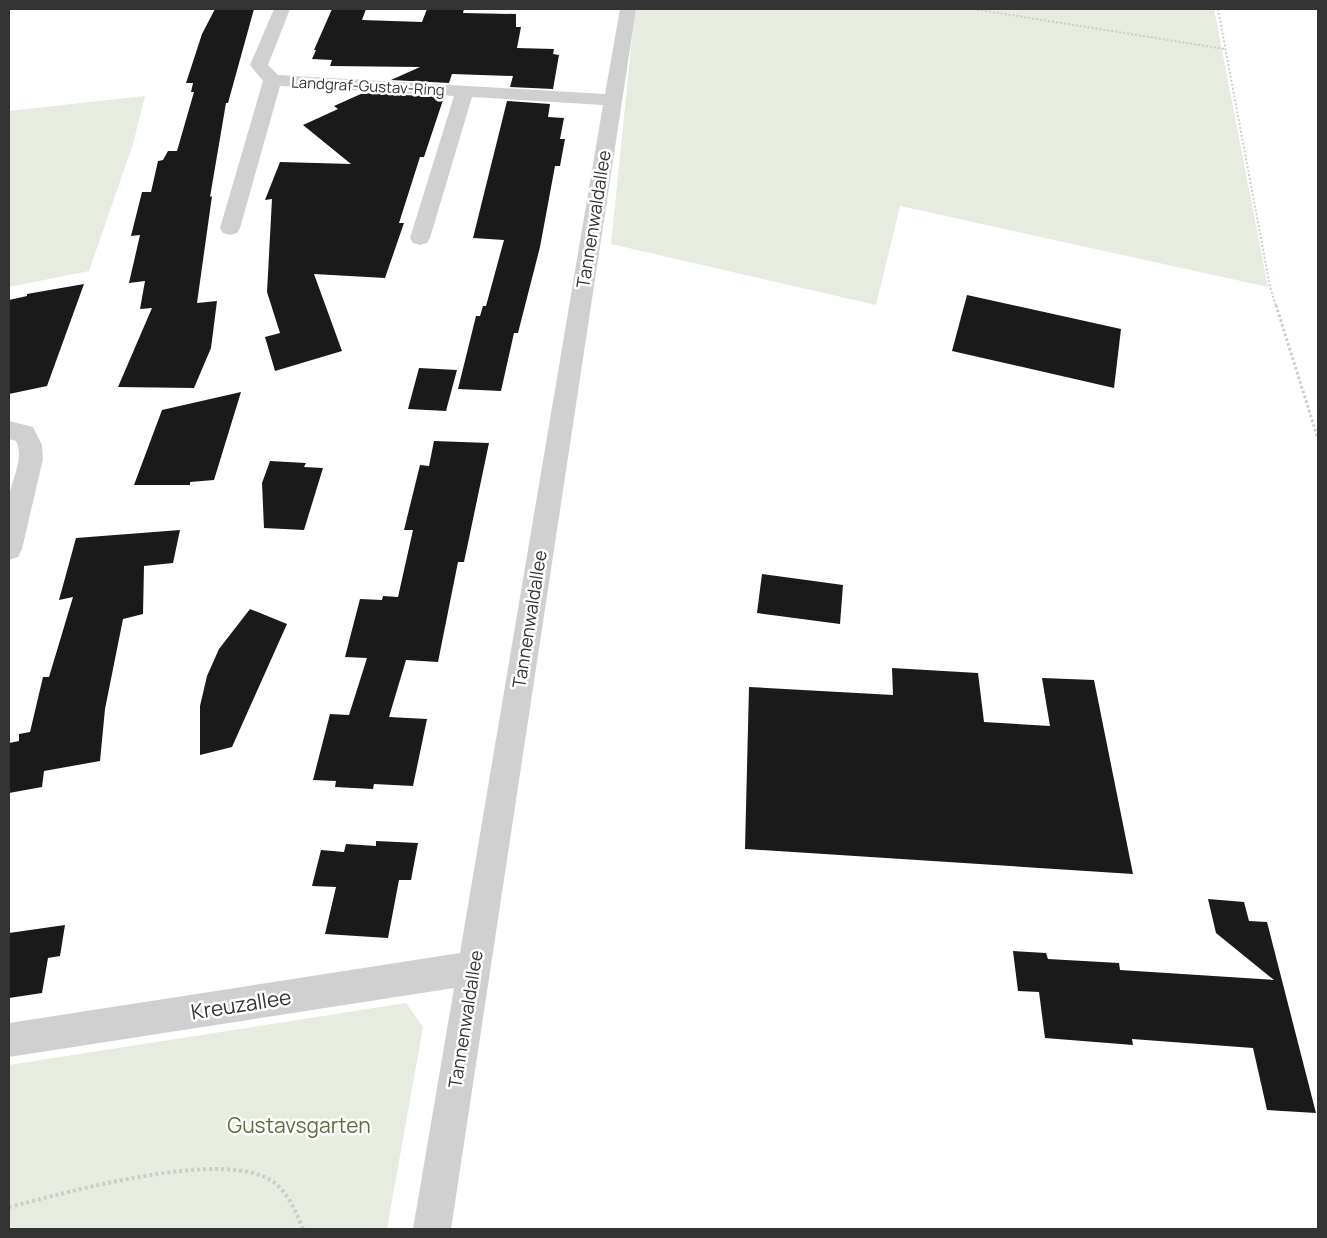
<svg xmlns="http://www.w3.org/2000/svg" width="1327" height="1238" viewBox="0 0 1327 1238" font-family="Manrope,sans-serif">
	<rect width="100%" height="100%" fill="#fff"/>
	<g fill="#e6ecdf">
		<polygon points="635,9 1214,9 1268,287 900,206 876,305 611,244"/>
		<polygon points="145,96 133,144 89,271 9,287 9,111"/>
		<polygon points="406,1003 423,1027 387,1229 9,1229 9,1065"/>
	</g>
	<g fill="#1a1a1a">
		<polygon points="215,9 254,9 228,103 226,103 210,197 212,196 197,303 217,301 211,348 194,388 118,387 152,308 140,309 145,281 129,283 140,235 131,236 142,192 151,192 158,161 163,160 168,151 177,151 194,92 191,92 193,83 186,83 202,34"/>
		<polygon points="332,9 366,9 362,20 422,22 427,9 464,9 463,13 516,14 516,27 521,27 517,48 554,49 553,54 559,55 553,89 510,87 513,76 452,74 449,83 391,80 420,67 330,66 332,60 312,59 316,50 314,50"/>
		<polygon points="363,93 444,97 424,157 420,157 399,223 404,223 385,278 314,274 342,351 275,371 265,337 280,333 267,292 272,199 265,200 280,162 351,164 303,125 338,109 334,106"/>
		<polygon points="507,101 550,104 548,117 564,118 560,139 565,139 560,166 555,166 540,247 518,333 514,333 501,391 458,389 476,316 480,316 483,306 486,306 504,240 473,238"/>
		<polygon points="84,284 47,386 9,394 9,300 27,296 27,294"/>
		<polygon points="967,295 1121,329 1114,388 952,351"/>
		<polygon points="419,368 457,370 446,411 408,409"/>
		<polygon points="241,392 214,480 190,482 190,485 134,485 162,410"/>
		<polygon points="434,441 489,443 464,562 458,562 438,662 406,660 389,717 427,719 413,786 374,784 373,789 335,787 336,781 313,780 330,714 349,715 367,658 345,657 360,599 382,600 383,596 398,597 413,530 404,530 420,465 429,466"/>
		<polygon points="270,461 306,463 304,467 323,468 304,530 264,528 262,483"/>
		<polygon points="180,530 173,563 144,566 143,614 123,619 105,709 100,761 44,771 42,787 9,793 9,743 19,741 19,734 30,732 43,677 49,677 73,597 59,600 76,538"/>
		<polygon points="762,574 843,585 840,624 757,613"/>
		<polygon points="250,609 287,624 232,747 200,755 200,706 207,676 219,649"/>
		<polygon points="892,668 978,673 984,722 1050,726 1042,678 1094,680 1133,874 745,849 749,687 893,695"/>
		<polygon points="376,841 418,843 411,880 399,880 388,938 325,934 336,887 312,886 321,850 344,852 346,844 376,846"/>
		<polygon points="1208,899 1244,902 1249,921 1267,922 1316,1113 1267,1110 1253,1048 1132,1039 1133,1045 1045,1038 1039,992 1018,991 1013,951 1046,953 1048,959 1119,963 1120,970 1274,980 1216,933"/>
		<polygon points="65,925 60,956 48,958 42,993 9,998 9,933"/>
	</g>
	<g fill="none" stroke-linecap="round" stroke-linejoin="round">
		<g stroke="#cdcdcd" stroke-width="2" stroke-dasharray="2 2" stroke-linecap="butt">
			<polyline points="973,9 1225,49"/>
			<polyline points="1218,9 1270,287 1276,306"/>
		</g>
		<polyline stroke="#cdcdcd" stroke-width="3" stroke-dasharray="2.5 2.5" stroke-linecap="butt" points="1276,305 1318,439"/>
		<path stroke="#cdcdcd" stroke-width="4" stroke-dasharray="3 3" stroke-linecap="butt" d="M9,1207c57,-14 221,-62 267,-23 14,13 20,28 27,45"/>
		<g fill="#d0d0d0" fill-rule="evenodd">
			<polygon points="274,9 290,9 268,65 278,75 605,94 620,9 636,9 451,1229 413,1229 454,988 9,1057 9,1023 460,953 603,105 472,97 430,238 427,243 420,245 413,243 410,238 454,96 280,86 240,228 237,233 230,235 223,233 220,228 263,81 250,65"/>
			<path d="M9,421l24,6 9,18 1,14 -21,90 -4,8 -9,3c-1,-19 -3,-43 0,-62 2,-18 16,-40 7,-57l-7,-2z"/>
		</g>
	</g>
	<g text-anchor="middle" dominant-baseline="central" stroke-width="5" stroke-linejoin="round" paint-order="stroke">
		<g font-size="15" fill="#333" stroke="#fff">
			<text transform="translate(368 86) rotate(3)">Landgraf-Gustav-Ring</text>
		</g>
		<g font-size="18" fill="#333" stroke="#fff">
			<text transform="translate(593 219) rotate(-81)">Tannenwaldallee</text>
			<text transform="translate(529 619) rotate(-81)">Tannenwaldallee</text>
			<text transform="translate(465 1019) rotate(-81)">Tannenwaldallee</text>
		</g>
		<g font-size="21" fill="#333" stroke="#fff">
			<text transform="translate(241 1004) rotate(-9)">Kreuzallee</text>
		</g>
		<g font-size="21" fill="#56703f" stroke="#fff">
			<text x="299" y="1125">Gustavsgarten</text>
		</g>
	</g>
	<rect width="1327" height="1238" fill="none" stroke="#333333" stroke-width="20"/>
</svg>
